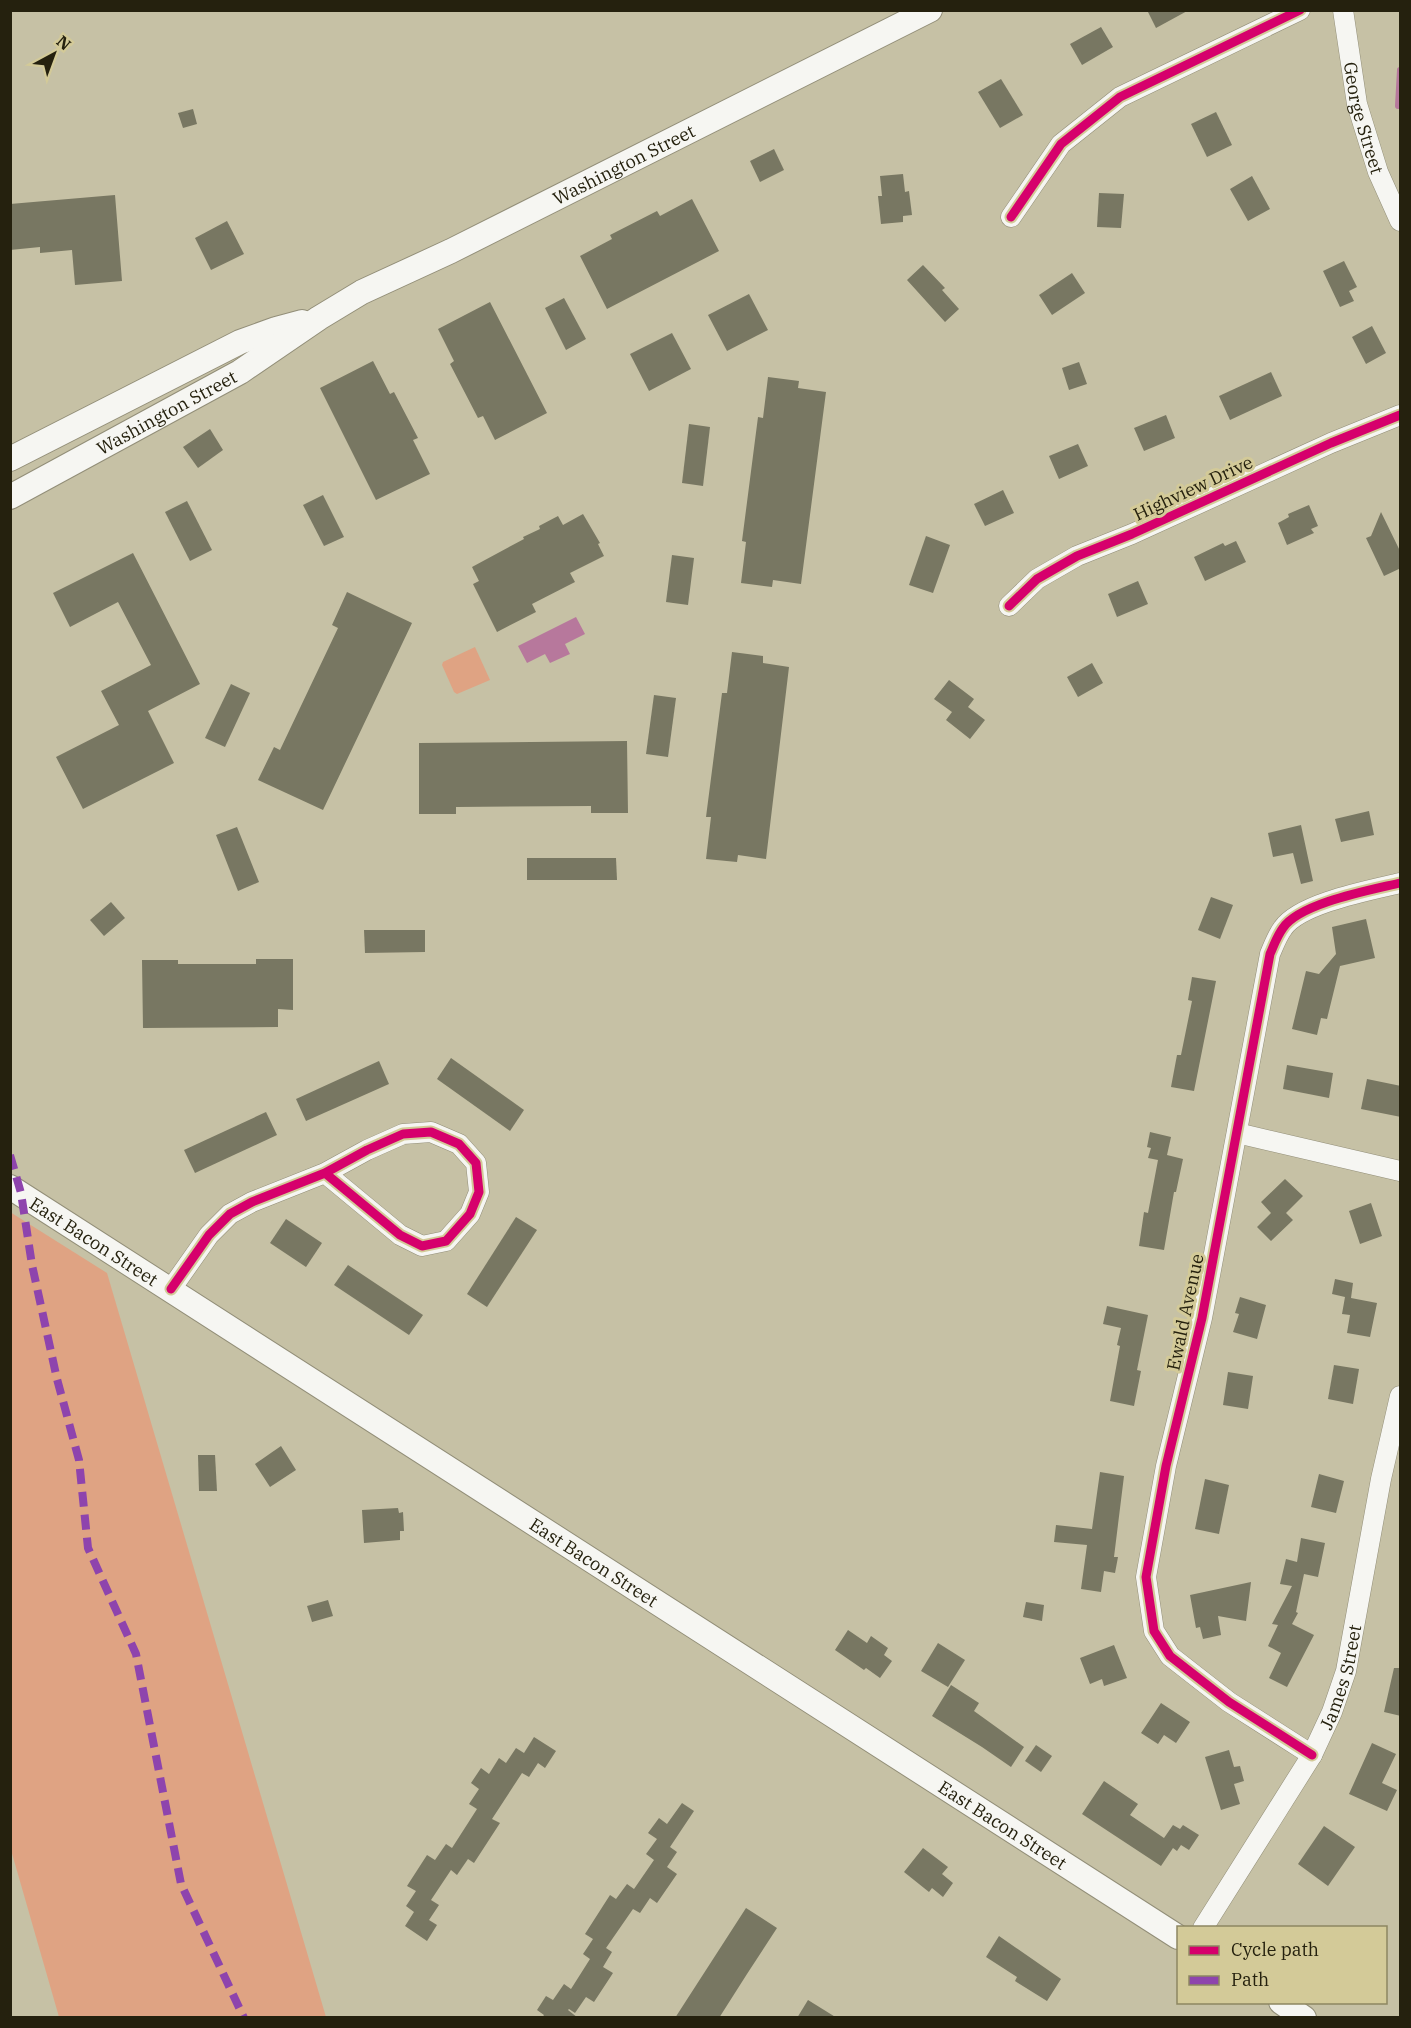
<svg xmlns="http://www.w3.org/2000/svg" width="1411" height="2028" viewBox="0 0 1411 2028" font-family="'IBM Plex Serif',serif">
	<rect width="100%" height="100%" fill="#c6c1a5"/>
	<g fill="#dfa383">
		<polygon points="475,647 490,680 457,694 454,692 442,665 443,662"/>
		<polygon points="10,1212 107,1273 326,2017 59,2017 11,1850"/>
	</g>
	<polygon fill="#b7789c" points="576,617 585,634 565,644 570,654 550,663 545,654 527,663 518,646"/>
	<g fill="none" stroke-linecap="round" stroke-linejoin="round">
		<polyline stroke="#b7789c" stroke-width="6" points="1398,106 1400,70"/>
	</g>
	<g fill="#787762">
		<polygon points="1147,10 1189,10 1156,28"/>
		<polygon points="1101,27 1113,47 1082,65 1070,44"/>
		<polygon points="1001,79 1023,115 1000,128 978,92"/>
		<polygon points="193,109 197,124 183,128 178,113"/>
		<polygon points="1216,112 1232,145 1207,157 1191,124"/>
		<polygon points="774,149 784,170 760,182 750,161"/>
		<polygon points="903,174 905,192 909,191 912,215 903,216 903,222 881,224 878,196 882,196 880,176"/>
		<polygon points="1252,176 1270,209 1248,221 1230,189"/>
		<polygon points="1099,193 1124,194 1121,228 1097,227"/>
		<polygon points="115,195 122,281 75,285 72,250 40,253 40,247 10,250 10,204"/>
		<polygon points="692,199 719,251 607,309 580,256 612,239 610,235 657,211 660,216"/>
		<polygon points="227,221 244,254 211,270 195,238"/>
		<polygon points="1344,261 1357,287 1349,291 1354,301 1340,307 1323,271"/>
		<polygon points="923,265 945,288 942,290 959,309 945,322 907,280"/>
		<polygon points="1072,273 1085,293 1052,315 1039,295"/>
		<polygon points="749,294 768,330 727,351 708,315"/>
		<polygon points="564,298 586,339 566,350 545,308"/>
		<polygon points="490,302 547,413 495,440 483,416 478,418 450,364 454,361 438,329"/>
		<polygon points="1372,326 1386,353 1366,364 1352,337"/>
		<polygon points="672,333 691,369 649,391 630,354"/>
		<polygon points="373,361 390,394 394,392 418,438 413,440 430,474 376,500 320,388"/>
		<polygon points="1079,362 1087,384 1069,390 1062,368"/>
		<polygon points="1271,372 1282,396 1230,420 1219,396"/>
		<polygon points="768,377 799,381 798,388 826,392 801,584 773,580 772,587 741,583 746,542 742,541 758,417 763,418"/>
		<polygon points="1166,415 1175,438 1144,451 1134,428"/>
		<polygon points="689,424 710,427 703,486 682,483"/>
		<polygon points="210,429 223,450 198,468 183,447"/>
		<polygon points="1078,444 1088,466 1059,479 1049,456"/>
		<polygon points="1003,490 1014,513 985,526 974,504"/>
		<polygon points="323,495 344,537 324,546 303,505"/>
		<polygon points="187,501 212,550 190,561 165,512"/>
		<polygon points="1309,505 1318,526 1311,529 1314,533 1287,545 1278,523 1289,517 1288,514"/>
		<polygon points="1381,512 1401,553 1401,568 1384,576 1366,538 1371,536"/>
		<polygon points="583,514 600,543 598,544 604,556 570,573 575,582 532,604 536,612 497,632 473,584 479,581 472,567 524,539 523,537 540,529 539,526 558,516 563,525"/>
		<polygon points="926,536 950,545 933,593 909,585"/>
		<polygon points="1236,541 1246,562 1205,581 1194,557 1223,543 1225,546"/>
		<polygon points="133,553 200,684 148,711 174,763 83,809 56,757 119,725 101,691 151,665 118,602 70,627 53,593"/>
		<polygon points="672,555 694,558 688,605 666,602"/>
		<polygon points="1138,581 1148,604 1117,617 1108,594"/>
		<polygon points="347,592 412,623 323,810 258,780 274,747 280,750 338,628 332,625"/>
		<polygon points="732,652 763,656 763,663 789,667 766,859 738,855 737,862 706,859 711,817 706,817 722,693 727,693"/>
		<polygon points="1092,663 1103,683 1078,697 1067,677"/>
		<polygon points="949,680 974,699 968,707 985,720 970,739 946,720 952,712 934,699"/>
		<polygon points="231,684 250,693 225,747 205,738"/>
		<polygon points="654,695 676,698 668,757 646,754"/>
		<polygon points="627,741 628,813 591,813 591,806 456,807 456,814 419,814 419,743"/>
		<polygon points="1369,811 1374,835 1341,842 1335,819"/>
		<polygon points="1301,825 1313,881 1301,884 1293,853 1273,857 1268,833"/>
		<polygon points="237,827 259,882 238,891 216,835"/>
		<polygon points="527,858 616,858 617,880 527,880"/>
		<polygon points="1211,897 1233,905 1220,939 1198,930"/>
		<polygon points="111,902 125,918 104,936 90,920"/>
		<polygon points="1366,919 1375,958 1340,966 1327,1019 1321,1018 1317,1035 1292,1029 1306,971 1319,974 1336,954 1332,927"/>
		<polygon points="364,930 425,930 425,952 365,953"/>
		<polygon points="256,959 293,959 293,1010 278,1009 278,1027 143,1028 142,960 178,960 178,964 256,964"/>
		<polygon points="1192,977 1216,981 1194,1091 1171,1087 1177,1055 1181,1055 1192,1001 1188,1000"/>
		<polygon points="451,1058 524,1110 510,1131 437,1079"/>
		<polygon points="379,1061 389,1084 306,1121 296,1099"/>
		<polygon points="1287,1065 1333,1073 1329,1098 1283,1089"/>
		<polygon points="1367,1079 1401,1086 1401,1117 1361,1109"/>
		<polygon points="266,1112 277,1135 195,1173 184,1150"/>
		<polygon points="1150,1132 1171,1137 1167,1155 1183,1159 1176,1192 1174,1192 1164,1250 1139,1246 1144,1212 1148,1213 1158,1160 1148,1158 1151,1148 1147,1147"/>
		<polygon points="1285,1179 1303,1196 1286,1213 1293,1220 1271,1241 1257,1227 1271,1213 1261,1202"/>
		<polygon points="1371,1203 1382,1236 1360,1244 1349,1211"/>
		<polygon points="516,1217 537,1230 487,1307 467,1294"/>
		<polygon points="286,1219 322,1243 306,1267 270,1243"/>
		<polygon points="348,1265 423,1315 409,1335 334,1285"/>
		<polygon points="1335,1279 1353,1283 1351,1298 1377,1303 1370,1337 1347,1333 1350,1315 1342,1314 1345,1297 1332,1294"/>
		<polygon points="1240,1297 1266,1305 1257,1339 1233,1332 1239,1314 1235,1313"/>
		<polygon points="1107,1306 1148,1315 1137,1370 1141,1371 1134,1406 1110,1401 1120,1346 1117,1345 1121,1328 1103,1324"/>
		<polygon points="1334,1365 1359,1369 1353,1404 1328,1399"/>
		<polygon points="1228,1372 1253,1376 1248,1409 1223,1405"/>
		<polygon points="281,1446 296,1470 270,1487 255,1464"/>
		<polygon points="198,1455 215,1455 217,1491 199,1491"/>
		<polygon points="1100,1472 1124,1476 1114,1557 1118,1557 1115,1573 1104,1571 1101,1592 1081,1589 1087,1545 1054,1542 1056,1525 1092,1529"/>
		<polygon points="1319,1474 1344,1481 1336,1513 1311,1507"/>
		<polygon points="1205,1479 1229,1485 1219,1534 1195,1529"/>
		<polygon points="398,1508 399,1513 403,1512 404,1531 400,1531 400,1540 364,1543 362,1510"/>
		<polygon points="1301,1538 1325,1543 1318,1577 1304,1574 1296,1612 1298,1613 1292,1624 1314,1635 1287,1687 1269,1678 1281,1653 1268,1646 1278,1625 1272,1624 1292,1586 1280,1584 1286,1559 1297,1562"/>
		<polygon points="1251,1582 1246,1621 1218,1616 1221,1635 1203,1639 1200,1627 1196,1628 1190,1595"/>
		<polygon points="328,1600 333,1616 312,1622 307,1606"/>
		<polygon points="1026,1602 1044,1605 1042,1621 1023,1617"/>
		<polygon points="848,1630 867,1643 871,1636 888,1648 884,1655 892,1661 880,1678 866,1668 864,1670 835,1650"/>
		<polygon points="938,1643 965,1660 948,1687 921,1671"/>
		<polygon points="1114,1645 1127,1678 1104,1686 1102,1679 1090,1684 1080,1658"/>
		<polygon points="1394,1668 1401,1668 1401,1716 1384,1712"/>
		<polygon points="951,1685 979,1703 974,1711 1024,1747 1011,1767 982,1747 932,1716"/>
		<polygon points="1161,1703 1190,1722 1176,1743 1164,1735 1158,1744 1141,1733"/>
		<polygon points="534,1737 556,1751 545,1768 538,1763 529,1777 522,1773 492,1819 500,1823 474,1863 468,1859 457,1875 451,1870 431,1900 439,1905 429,1920 437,1925 427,1941 405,1926 414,1912 406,1906 416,1891 407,1886 427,1855 435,1860 446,1844 452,1848 477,1809 469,1804 479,1789 471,1783 481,1768 489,1774 499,1758 506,1763 516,1748 524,1753"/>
		<polygon points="1372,1743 1396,1754 1382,1783 1397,1790 1387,1811 1349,1794"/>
		<polygon points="1036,1745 1052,1756 1041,1772 1025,1761"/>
		<polygon points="1229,1750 1234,1767 1240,1766 1244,1781 1234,1784 1240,1804 1221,1810 1205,1757"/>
		<polygon points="1104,1781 1138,1804 1130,1815 1164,1838 1173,1825 1180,1829 1183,1825 1199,1835 1189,1850 1181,1845 1177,1851 1173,1848 1161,1866 1082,1814"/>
		<polygon points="682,1803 694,1811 670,1847 677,1852 667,1867 677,1874 657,1903 650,1898 640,1913 633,1909 606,1948 612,1952 603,1967 613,1973 594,2002 586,1997 575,2013 569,2009 568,2010 578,2018 542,2018 544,2015 537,2010 546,1996 553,2000 564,1984 571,1989 590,1959 583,1954 593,1939 585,1934 610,1895 616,1899 627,1884 634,1889 654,1860 646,1854 657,1839 648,1833 659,1818 667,1824"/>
		<polygon points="1324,1826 1355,1847 1328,1886 1298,1864"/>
		<polygon points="923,1848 948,1867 942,1874 953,1883 943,1897 932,1888 929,1892 904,1872"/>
		<polygon points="746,1908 777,1928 747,1974 719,2018 675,2018"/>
		<polygon points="999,1936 1061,1979 1047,2001 1015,1981 1017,1977 986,1957"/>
		<polygon points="808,2000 837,2018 797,2018"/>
	</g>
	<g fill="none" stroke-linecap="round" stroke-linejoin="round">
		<defs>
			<g id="minor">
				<path id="s1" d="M1343,10l14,94 21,68 22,49"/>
				<polyline points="1011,217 1061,144 1120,97 1300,10"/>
				<polyline points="1009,606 1037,579 1077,556 1132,534 1331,443 1400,415"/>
				<polyline points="1237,1133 1400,1171"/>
				<polyline points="171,1289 209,1235 230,1214 252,1202 325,1173 367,1150 403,1134 431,1132 459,1144 476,1163 479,1192 470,1214 446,1241 422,1246 400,1235 325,1173"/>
				<path d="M1312,1755l-83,-53 -59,-46 -16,-25 -8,-54 20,-111 36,-148 68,-364c4,-9 7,-18 13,-26 17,-25 88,-38 117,-45"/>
				<path id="s2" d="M1203,1928l109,-173 20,-43 14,-41 35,-192 19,-83"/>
			</g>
			<g id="major">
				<polyline points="10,459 240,342 276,329 302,322"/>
				<path id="s3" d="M10,497l230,-125 79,-54 43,-26 89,-41 479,-241"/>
				<path id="s4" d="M10,1187l1168,750"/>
				<polyline points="1281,2002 1304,2018"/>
			</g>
		</defs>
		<use href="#minor" stroke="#928e78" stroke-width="21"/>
		<use href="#major" stroke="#928e78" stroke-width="26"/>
		<use href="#minor" stroke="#f6f6f2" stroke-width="20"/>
		<use href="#major" stroke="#f6f6f2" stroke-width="24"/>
		<polyline stroke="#8e44ad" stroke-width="8" stroke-dasharray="15 8" stroke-linecap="butt" points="10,1155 21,1193 32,1265 57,1379 79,1460 88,1548 136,1654 181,1884 244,2018"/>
		<defs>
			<g id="cycleway">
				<polyline points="1011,217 1061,144 1120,97 1300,10"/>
				<polyline points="1009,606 1037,579 1077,556 1132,534 1331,443 1400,415"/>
				<polyline points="171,1289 209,1235 230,1214 252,1202 325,1173 367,1150 403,1134 431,1132 459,1144 476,1163 479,1192 470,1214 446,1241 422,1246 400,1235 325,1173"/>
				<path d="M1312,1755l-83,-53 -59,-46 -16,-25 -8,-54 20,-111 36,-148 68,-364c4,-9 7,-18 13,-26 17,-25 88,-38 117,-45"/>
			</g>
		</defs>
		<use href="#cycleway" stroke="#d3ca98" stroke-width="13"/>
		<use href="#cycleway" stroke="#d6006c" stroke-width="9"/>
	</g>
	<g text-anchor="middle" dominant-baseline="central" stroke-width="6" stroke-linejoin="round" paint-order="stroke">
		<g font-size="18" fill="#25210e" stroke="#d3ca98">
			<text stroke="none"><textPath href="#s1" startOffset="110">George Street</textPath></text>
			<text stroke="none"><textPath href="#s3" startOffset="699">Washington Street</textPath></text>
			<text stroke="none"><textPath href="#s3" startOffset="178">Washington Street</textPath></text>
			<text transform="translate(1193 488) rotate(-25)">Highview Drive</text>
			<text stroke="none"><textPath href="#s4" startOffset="100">East Bacon Street</textPath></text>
			<text transform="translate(1185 1312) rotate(-78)">Ewald Avenue</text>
			<text stroke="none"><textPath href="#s4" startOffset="694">East Bacon Street</textPath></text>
			<text stroke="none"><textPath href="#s2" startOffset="288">James Street</textPath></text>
			<text stroke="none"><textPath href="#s4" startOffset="1180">East Bacon Street</textPath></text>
		</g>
	</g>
	<rect width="1411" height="2028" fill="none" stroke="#25210e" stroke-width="24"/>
	<rect x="1177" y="1926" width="210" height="78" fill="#d3ca98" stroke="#8d8661" stroke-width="1.5"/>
	<rect x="1189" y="1946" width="30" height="9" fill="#d6006c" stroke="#8d8661" stroke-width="1.5"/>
	<text x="1231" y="1956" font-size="18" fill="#25210e">Cycle path</text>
	<rect x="1189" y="1976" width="30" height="9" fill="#8e44ad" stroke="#8d8661" stroke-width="1.5"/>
	<text x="1231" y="1986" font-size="18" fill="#25210e">Path</text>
	<g transform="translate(54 54) rotate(41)" stroke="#d3ca98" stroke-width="4.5" paint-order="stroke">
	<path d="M0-4.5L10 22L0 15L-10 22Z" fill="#25210e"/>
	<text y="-9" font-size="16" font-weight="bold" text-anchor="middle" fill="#25210e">N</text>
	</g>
</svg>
